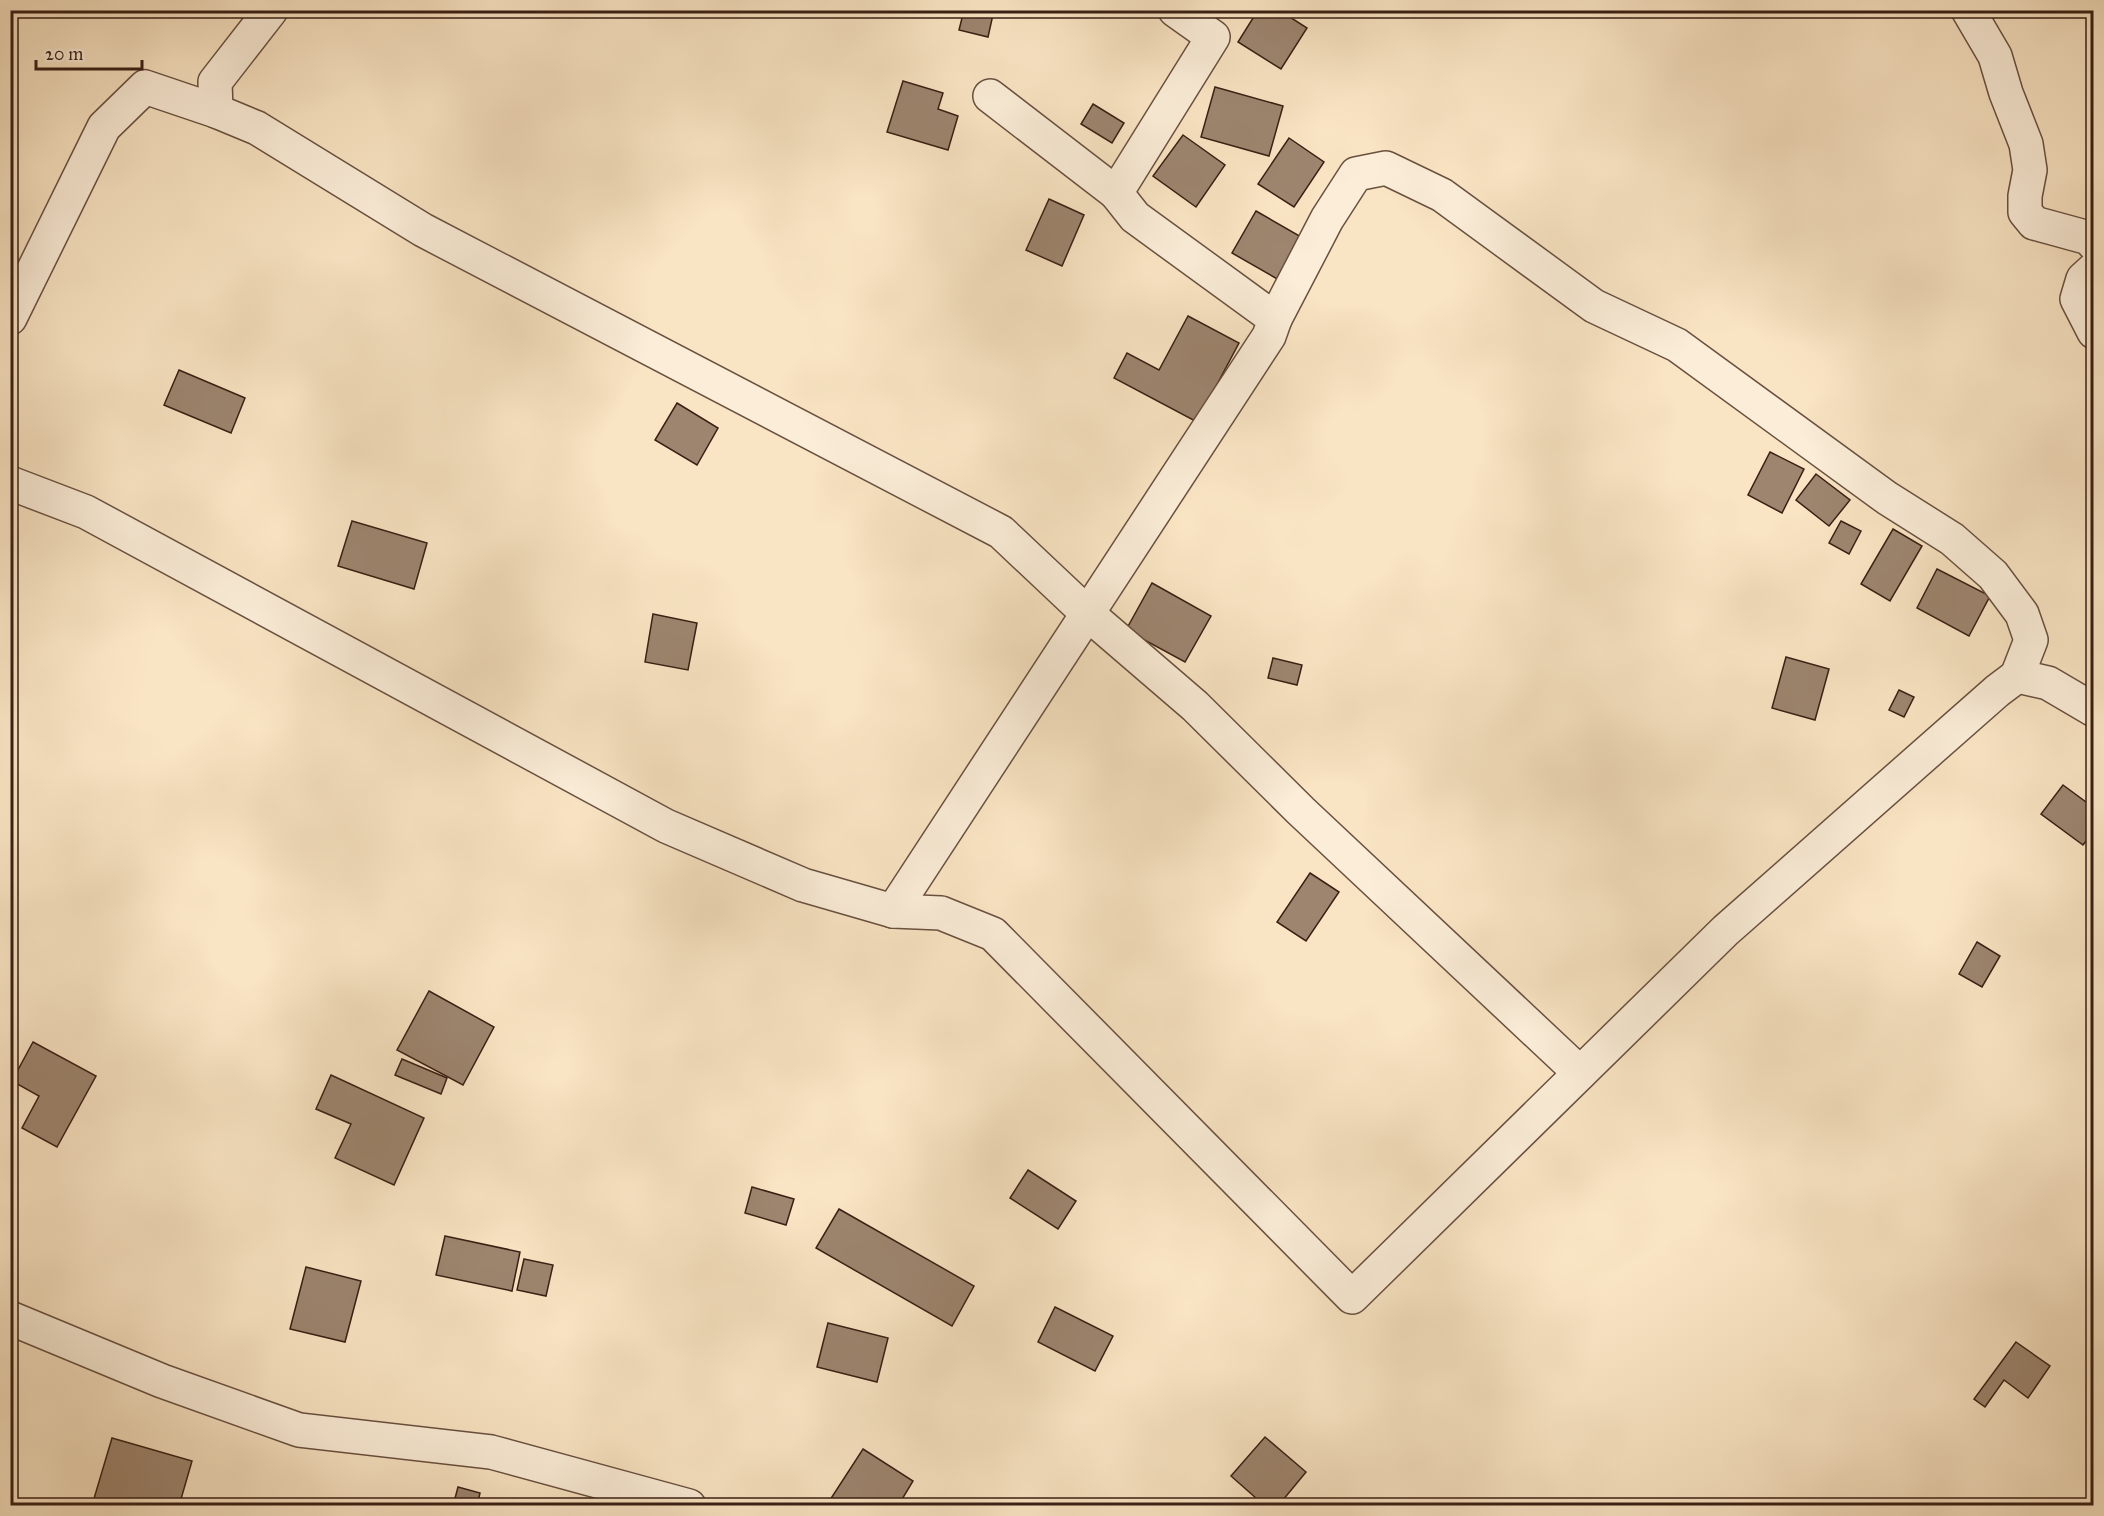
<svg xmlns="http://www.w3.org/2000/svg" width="2104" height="1516" viewBox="0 0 2104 1516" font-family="'IM FELL Great Primer',serif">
	<rect width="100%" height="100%" fill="#f9e4c3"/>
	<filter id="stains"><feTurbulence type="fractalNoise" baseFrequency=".00333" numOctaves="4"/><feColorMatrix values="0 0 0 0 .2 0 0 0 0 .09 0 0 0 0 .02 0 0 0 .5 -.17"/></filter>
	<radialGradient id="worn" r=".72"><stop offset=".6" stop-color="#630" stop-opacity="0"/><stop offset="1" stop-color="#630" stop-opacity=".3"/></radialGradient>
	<g fill="#9d856f" stroke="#391f14" stroke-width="1.5">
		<polygon points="964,10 994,10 988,37 959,30"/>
		<polygon points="1258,10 1279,10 1307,28 1281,69 1238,42"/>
		<polygon points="903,81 943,93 938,109 958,116 948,150 887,132"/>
		<polygon points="1215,87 1283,106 1269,156 1201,137"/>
		<polygon points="1093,104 1124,123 1112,143 1081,124"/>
		<polygon points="1183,135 1225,165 1196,207 1153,176"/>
		<polygon points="1289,138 1324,162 1294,207 1258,184"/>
		<polygon points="1049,199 1084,215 1062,266 1026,250"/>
		<polygon points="1256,211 1303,238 1279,280 1232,253"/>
		<polygon points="1188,316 1239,343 1197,422 1114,378 1127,353 1159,370"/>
		<polygon points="179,370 245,398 231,433 164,405"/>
		<polygon points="677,403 718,428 697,465 655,440"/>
		<polygon points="1770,452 1804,469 1782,513 1748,495"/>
		<polygon points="1816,474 1850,500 1829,526 1796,500"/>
		<polygon points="352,521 427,543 414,589 338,566"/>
		<polygon points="1841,521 1861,531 1849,554 1829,543"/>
		<polygon points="1893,529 1922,546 1890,601 1861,584"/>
		<polygon points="1937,569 1990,596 1969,636 1917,608"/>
		<polygon points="1152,583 1211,616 1185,662 1126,630"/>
		<polygon points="653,614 697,623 688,670 645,662"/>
		<polygon points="1786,657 1829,669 1815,720 1772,708"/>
		<polygon points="1273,658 1302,665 1297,685 1268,678"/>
		<polygon points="1899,690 1914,697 1904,717 1889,710"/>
		<polygon points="2063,785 2094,808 2094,831 2083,845 2041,814"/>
		<polygon points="1310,873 1339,892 1306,941 1277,922"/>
		<polygon points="1977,942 2000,956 1982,987 1959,974"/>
		<polygon points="429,991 494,1027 463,1085 397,1050"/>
		<polygon points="33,1042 96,1076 57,1147 22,1128 39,1096 12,1081"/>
		<polygon points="402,1059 447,1078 441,1094 395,1075"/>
		<polygon points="331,1075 424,1118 394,1185 335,1158 351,1124 316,1109"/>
		<polygon points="1028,1170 1076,1201 1058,1229 1010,1198"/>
		<polygon points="752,1187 794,1199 786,1225 745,1213"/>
		<polygon points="839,1209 974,1286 952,1326 816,1248"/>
		<polygon points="445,1236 520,1252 512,1291 436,1275"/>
		<polygon points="524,1259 553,1265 546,1296 517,1290"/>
		<polygon points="306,1267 361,1281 345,1342 290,1329"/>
		<polygon points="1055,1307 1113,1336 1095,1371 1038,1342"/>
		<polygon points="828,1323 888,1338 877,1382 817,1367"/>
		<polygon points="2016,1342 2050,1366 2028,1398 2004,1380 1985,1407 1974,1399"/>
		<polygon points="1265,1437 1306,1472 1278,1506 1265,1506 1231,1476"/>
		<polygon points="112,1438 192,1461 179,1506 106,1506 93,1502"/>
		<polygon points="863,1449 913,1481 898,1506 833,1506 828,1503"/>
		<polygon points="458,1487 480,1493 477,1506 453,1506"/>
	</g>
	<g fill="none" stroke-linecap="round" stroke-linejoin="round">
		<defs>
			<g id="minor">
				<polyline points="271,10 215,82 216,111 257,128 423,230 1001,532 1088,614 1195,706 1301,811 1580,1073"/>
				<polyline points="1968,10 1995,56 2006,93 2026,144 2030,170 2025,196 2025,212 2034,223 2089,238 2094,244"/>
				<polyline points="990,96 1116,193"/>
				<polyline points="2094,269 2083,279 2077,299 2094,332"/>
				<polyline points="10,318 104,127 145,87 216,111"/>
				<polyline points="1275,319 1327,219 1356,174 1386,168 1442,195 1594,306 1677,345 1887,498 1952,539 1993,575 2022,614 2031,640 2017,676"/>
				<polyline points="10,483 86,512 666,826 803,885 893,911 941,913 993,934 1352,1297 1726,930 1997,691 2017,676 2048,683 2094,710"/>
				<polyline points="893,911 1269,336 1275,319 1135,217 1116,193 1213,37 1175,10"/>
				<polyline points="10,1318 162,1381 299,1430 491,1452 689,1506"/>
			</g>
		</defs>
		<use href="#minor" stroke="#695040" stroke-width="36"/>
		<use href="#minor" stroke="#fbedd8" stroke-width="33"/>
	</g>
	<rect width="2104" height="1516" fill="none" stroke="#f9e4c3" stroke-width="36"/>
	<rect x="12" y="12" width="2080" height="1492" fill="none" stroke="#391f14" stroke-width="3"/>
	<rect x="18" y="18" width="2068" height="1480" fill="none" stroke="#391f14" stroke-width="1.5"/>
	<path d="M36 60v9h106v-9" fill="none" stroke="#391f14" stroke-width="3"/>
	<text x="45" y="60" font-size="18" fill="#391f14" stroke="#fbedd8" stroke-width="4.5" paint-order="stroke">20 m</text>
	<rect width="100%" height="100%" filter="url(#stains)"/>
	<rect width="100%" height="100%" fill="url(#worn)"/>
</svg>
